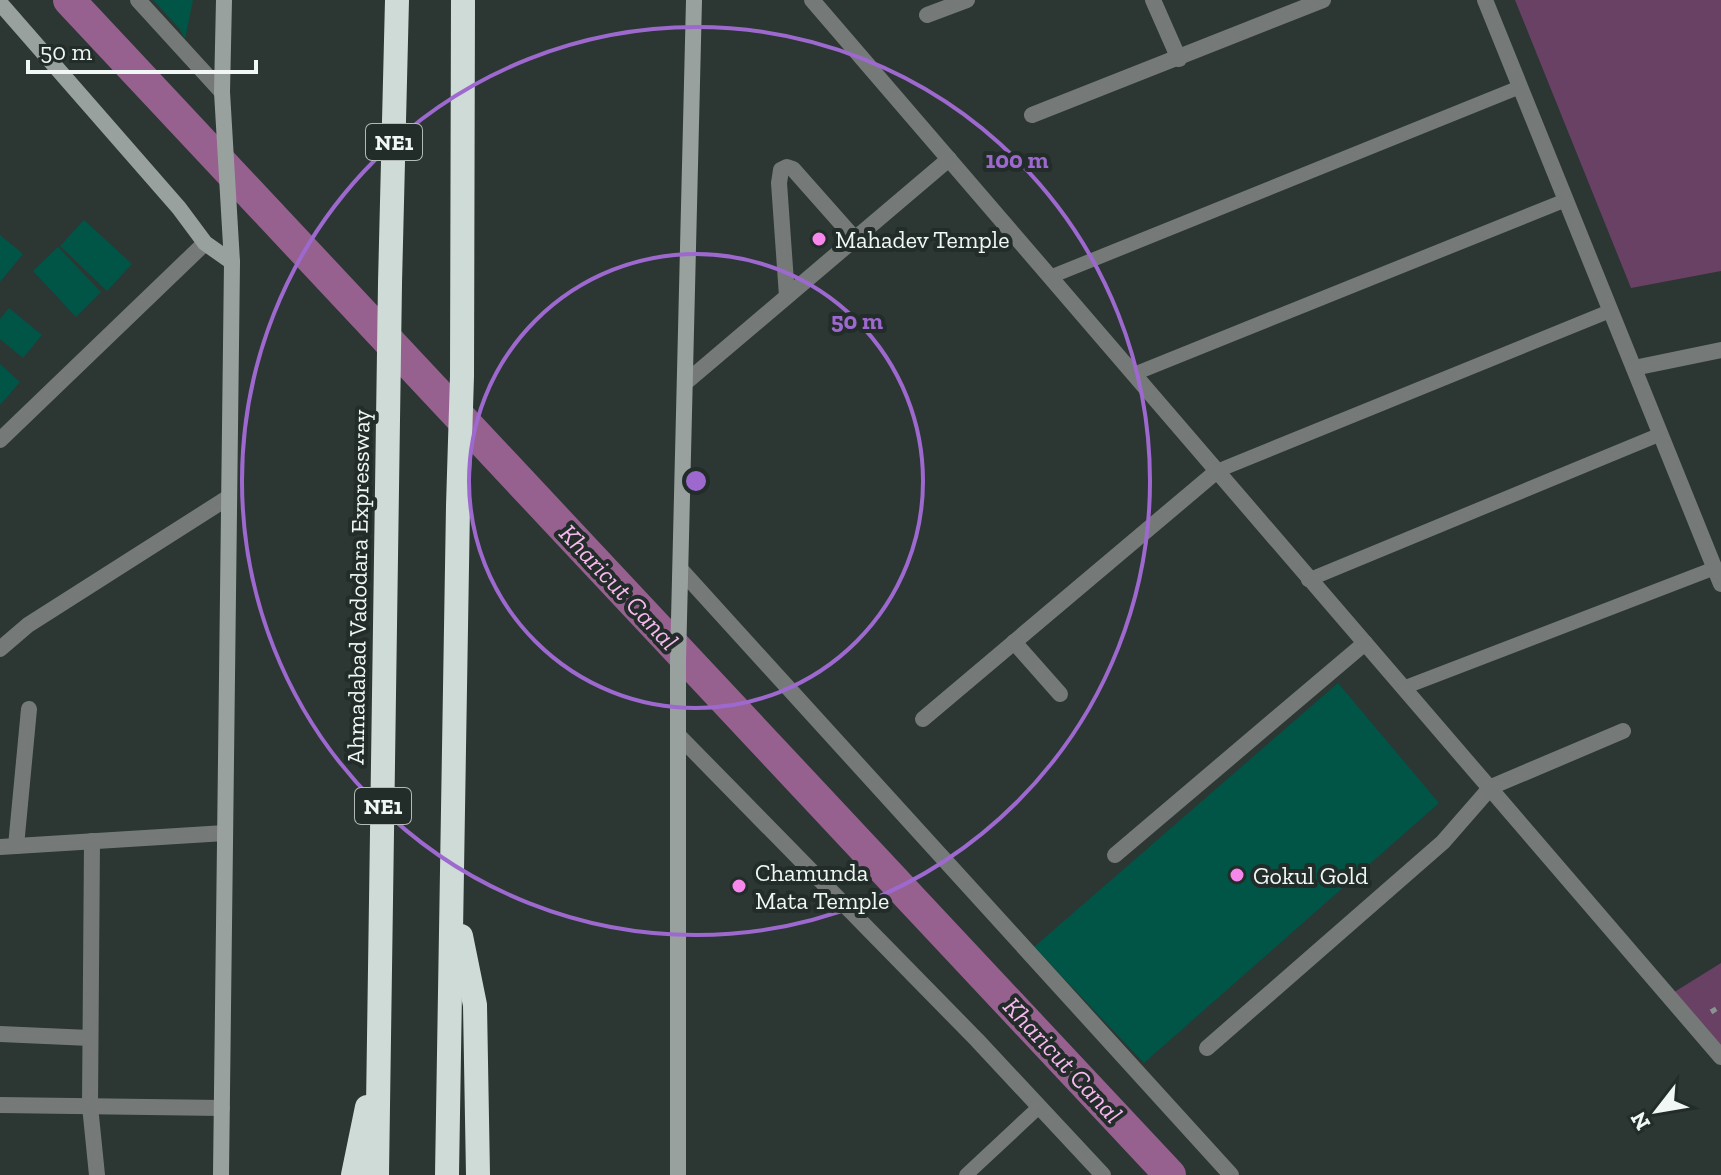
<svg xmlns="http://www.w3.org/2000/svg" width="1721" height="1175" viewBox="0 0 1721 1175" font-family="'Zilla Slab',serif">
	<rect width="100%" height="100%" fill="#2c3633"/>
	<g fill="#694164">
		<polygon points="1515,0 1721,0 1721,271 1631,288"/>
		<polygon points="1721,963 1721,1057 1668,996"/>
	</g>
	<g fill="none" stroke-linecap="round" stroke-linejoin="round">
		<polyline stroke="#96608f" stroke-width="32" points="69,0 1170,1175"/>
	</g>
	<g fill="#015546">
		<polygon points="153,0 193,0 185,39 179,28"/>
		<polygon points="84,220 132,264 107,291 60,246"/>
		<polygon points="0,235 23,254 0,282"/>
		<polygon points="58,247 101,292 76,317 33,271"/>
		<polygon points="9,308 42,335 23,358 0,339 0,319"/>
		<polygon points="0,364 20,382 0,405"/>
		<polygon points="1338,683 1439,803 1144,1063 1034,947"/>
	</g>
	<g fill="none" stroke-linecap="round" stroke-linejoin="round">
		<polyline stroke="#8a9390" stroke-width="5" stroke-dasharray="6 6" stroke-linecap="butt" points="1711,1012 1721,1006"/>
		<g stroke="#757a78" stroke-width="14">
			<polyline points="1050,277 1520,87"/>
			<polyline points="1134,374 1566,200"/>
			<polyline points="1217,471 1610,311"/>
			<polyline points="1308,580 1661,434"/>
			<polyline points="1403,688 1715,568"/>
			<polyline points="966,1175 1039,1107"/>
		</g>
		<g stroke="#757a78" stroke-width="16">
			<polyline points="138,0 222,92"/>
			<polyline points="812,0 1721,1057"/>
			<polyline points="1153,0 1179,59"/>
			<polyline points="1485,0 1721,584"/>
			<polyline points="927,15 967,0"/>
			<polyline points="1032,115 1323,0"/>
			<polyline points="787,296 779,183 781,170 787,167 793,169 855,239"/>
			<polyline points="1634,368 1721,350"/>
			<polyline points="685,383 949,159"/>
			<polyline points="0,440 205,243"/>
			<polyline points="681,570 1231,1175"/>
			<polyline points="1014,642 1060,694"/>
			<polyline points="0,649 28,625 229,497"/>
			<polyline points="923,719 1217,471"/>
			<polyline points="678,735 977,1040 1103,1175"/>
			<polyline points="92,841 90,1106 97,1175"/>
			<polyline points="16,846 29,709"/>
			<polyline points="0,847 225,833"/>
			<polyline points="1115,855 1365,643"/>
			<polyline points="0,1034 90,1038"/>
			<polyline points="1207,1048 1443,842 1491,787 1623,731"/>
			<polyline points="0,1105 222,1108"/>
		</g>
		<g stroke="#99a19f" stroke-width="16">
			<polyline points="0,3 179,208 205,243 232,262"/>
			<polyline points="221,1175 232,262 222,92 224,0"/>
			<polyline points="678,1175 678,661 694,0"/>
		</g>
		<g stroke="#cfdbd7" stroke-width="24">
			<polyline points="461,936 475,1005 478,1175"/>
			<polyline points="353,1175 367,1107"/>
			<polyline points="377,1175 390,283 397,0"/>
			<polyline points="447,1175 458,506 462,376 463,0"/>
		</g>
	</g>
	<g fill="none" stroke="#9e69cf" stroke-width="4">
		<circle cx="696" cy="481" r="227"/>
		<circle cx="696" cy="481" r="454"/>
	</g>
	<g fill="#f788eb" stroke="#222c29" stroke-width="3">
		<circle cx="819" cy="239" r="8"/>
		<circle cx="1237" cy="875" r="8"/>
		<circle cx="739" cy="886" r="8"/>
	</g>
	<g text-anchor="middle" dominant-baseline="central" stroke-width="8" stroke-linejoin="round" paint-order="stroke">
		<g fill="#222c29" stroke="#b2bab7" stroke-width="2">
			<rect x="366" y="124" width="56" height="36" rx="6"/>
			<rect x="355" y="788" width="56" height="36" rx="6"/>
		</g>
		<g font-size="22" font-weight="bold" fill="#f0f7f4">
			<text x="394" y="142">NE1</text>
			<text x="383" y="806">NE1</text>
		</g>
		<g font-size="24" fill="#f0f7f4" stroke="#222c29" text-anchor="start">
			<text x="835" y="239">Mahadev Temple</text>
			<text x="755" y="872">Chamunda<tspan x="755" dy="28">Mata Temple</tspan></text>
			<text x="1253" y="875">Gokul Gold</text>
		</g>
		<g font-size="24" fill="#f0f7f4" stroke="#222c29">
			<text transform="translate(358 587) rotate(-89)">Ahmadabad Vadodara Expressway</text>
		</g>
		<g font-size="26" font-style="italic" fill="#f7b8ee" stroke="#222c29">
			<text transform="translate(619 587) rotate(47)">Kharicut Canal</text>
			<text transform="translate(1063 1060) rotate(47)">Kharicut Canal</text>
		</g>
	</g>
	<circle cx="696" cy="481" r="12" fill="#9e69cf" stroke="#222c29" stroke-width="4"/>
	<g font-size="24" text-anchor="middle" font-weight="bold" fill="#9e69cf" stroke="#222c29" stroke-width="8" stroke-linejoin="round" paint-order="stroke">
		<text x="1017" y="168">100 m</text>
		<text x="857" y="329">50 m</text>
	</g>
	<g transform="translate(1657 1111) rotate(239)" stroke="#222c29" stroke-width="6" paint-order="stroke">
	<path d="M0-6L14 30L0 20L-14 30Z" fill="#f0f7f4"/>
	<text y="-12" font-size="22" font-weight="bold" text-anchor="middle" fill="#f0f7f4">N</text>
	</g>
	<path d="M28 60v12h228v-12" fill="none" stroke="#f0f7f4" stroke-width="4"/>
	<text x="40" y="60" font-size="24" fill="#f0f7f4" stroke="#222c29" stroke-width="6" paint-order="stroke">50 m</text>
</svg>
